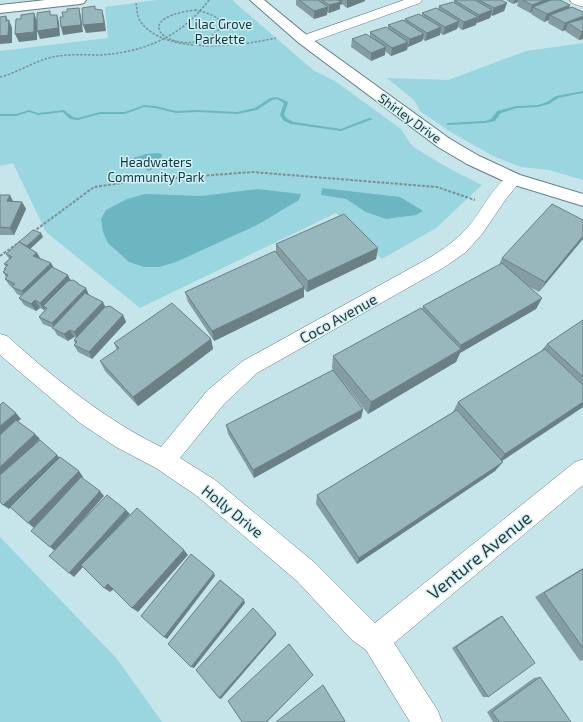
<svg xmlns="http://www.w3.org/2000/svg" width="583" height="722" viewBox="0 0 583 722" font-family="'Exo 2',sans-serif">
	<rect width="100%" height="100%" fill="#c5e5ea"/>
	<g fill="#99d6df">
		<polygon points="157,0 232,0 313,70 335,81 401,129 410,143 415,148 450,169 482,185 436,228 382,259 336,213 140,308 46,232 13,163 0,166 0,51 108,38 105,7"/>
		<polygon points="583,43 583,180 549,170 521,167 493,156 449,131 420,111 414,100 387,78 448,80 526,51"/>
		<polygon points="0,537 117,659 162,722 0,722"/>
	</g>
	<g fill="#6cb6c1">
		<polygon points="158,153 162,154 161,158 151,170 148,171 133,158 146,154"/>
		<polygon points="322,188 400,197 423,211 416,215 386,219 366,212 346,199 321,195"/>
		<polygon points="257,189 301,194 299,200 257,225 176,262 159,267 144,267 129,262 108,243 103,232 101,219 106,210 127,199 145,194 202,196"/>
	</g>
	<g fill="none" stroke-linecap="round" stroke-linejoin="round">
		<g fill="#6cb6c1" fill-rule="evenodd">
			<polygon points="583,91 583,93 558,98 549,104 538,107 517,108 501,113 495,121 485,123 448,125 446,124 448,123 485,121 491,119 497,111 517,106 538,105 547,102 556,96"/>
			<polygon points="277,97 288,102 284,115 288,119 294,122 341,129 369,118 373,119 341,131 291,124 284,121 280,115 284,103 277,99 272,100 257,110 237,114 198,112 176,113 155,108 144,107 125,114 100,114 78,120 70,119 63,112 38,115 29,112 16,116 0,116 0,114 16,114 29,110 38,113 64,110 73,117 78,118 100,112 125,112 144,105 155,106 176,111 198,110 237,112 255,108 270,98"/>
		</g>
		<defs>
			<g id="street">
				<polygon points="404,0 422,0 420,3 309,43 299,43 297,40 299,37"/>
				<polygon points="570,0 583,0 583,7 572,3"/>
				<path d="M514,174l6,1 2,4 -16,20 -24,35 -16,18 -23,16 -186,105 -33,31 -44,54 35,22 100,83 60,60 200,-161 8,-3v26l-189,158 44,68 4,11h-32l-44,-72 -14,-10 -55,-59 -100,-85 -41,-28 -40,-21 -36,-24 -80,-68v-21l7,2c47,42 97,83 154,111l47,-57 35,-29 186,-103c15,-9 27,-18 39,-31 13,-14 28,-48 46,-53z"/>
			</g>
			<g id="secondary">
				<polygon points="46,0 86,0 84,3 80,4 0,13 0,5"/>
				<polygon points="250,0 264,0 309,37 450,139 479,156 520,175 583,194 583,206 508,183 467,164 438,147 299,43"/>
			</g>
		</defs>
		<use href="#street" stroke="#617f83" stroke-width="1"/>
		<use href="#secondary" stroke="#617f83" stroke-width="2"/>
		<g stroke="#7b9195" stroke-width="1.5" stroke-dasharray="2.5 1.5" stroke-linecap="butt">
			<path d="M136,3c1,6 1,13 4,18 24,35 101,25 136,17"/>
			<path d="M195,10c12,2 38,10 19,24 -33,26 -95,-14 -19,-24z"/>
			<path d="M0,77c20,-5 37,-18 58,-21 14,-2 28,-1 43,-1 44,-3 81,-19 108,-55"/>
		</g>
		<g stroke="#7b9195" stroke-width="2" stroke-dasharray="3 1.5" stroke-linecap="butt">
			<polyline points="33,232 94,187 136,181 252,172 437,187 475,200"/>
			<polyline points="0,256 21,241"/>
		</g>
		<use href="#street" fill="#fff" fill-rule="evenodd"/>
		<use href="#secondary" fill="#fff" fill-rule="evenodd"/>
	</g>
	<g fill="#839da2">
		<polygon points="296,0 365,0 365,1 347,8 342,4 340,5 340,9 329,13 327,12 327,15 314,19 296,5"/>
		<polygon points="454,0 501,0 507,3 504,11 492,16 491,15 490,18 477,23 476,23 476,25 462,30 458,27 457,29 443,35 440,33 440,35 425,41 423,39 422,41 408,47 408,46 407,50 391,56 385,51 385,55 371,61 351,47 352,39 370,36 370,32 388,28 388,25 404,21 405,19 422,15 422,13 438,9 439,6 454,2"/>
		<polygon points="506,0 560,0 570,5 569,8 583,12 583,39 579,40 565,31 566,30 562,31 548,23 549,20 544,22 531,14 532,12 530,13 517,6 518,2 513,4"/>
		<polygon points="0,195 13,201 22,202 26,209 14,235 0,235"/>
		<polygon points="583,220 539,292 528,286 542,298 536,309 460,353 456,362 368,414 337,374 363,409 361,418 254,478 228,434 226,425 333,370 332,368 333,356 422,309 423,306 499,265 502,258"/>
		<polygon points="43,237 30,249 37,253 40,258 51,263 54,268 71,280 78,283 79,285 89,295 89,296 103,302 105,307 123,315 126,322 92,359 78,352 74,345 75,344 74,340 76,338 74,337 68,341 57,335 53,328 43,324 39,317 45,310 45,309 44,310 40,308 36,311 24,305 19,298 21,296 17,294 12,287 10,286 5,279 6,277 3,272 5,270 4,269 6,267 4,264 9,259 6,254"/>
		<polygon points="276,244 378,248 376,259 307,292 304,289 304,297 214,341 188,302 185,292 276,253"/>
		<polygon points="583,320 583,407 502,461 495,471 357,564 316,504 317,495 453,412 458,402 541,351 547,344"/>
		<polygon points="211,339 213,349 138,406 105,371 100,361 117,350 114,343"/>
		<polygon points="583,568 583,660 580,661 535,597"/>
		<polygon points="502,616 488,697 483,697 452,648 497,618"/>
		<polygon points="540,677 571,722 493,722 487,712 534,678"/>
	</g>
	<g fill="#6a8084">
		<polygon points="339,0 342,0 342,4 340,5 340,9 329,13 329,5 339,2"/>
		<polygon points="347,0 365,0 365,1 347,8"/>
		<polygon points="515,0 518,0 518,2 513,4"/>
		<polygon points="545,0 552,0 533,7 532,12 530,13 532,5"/>
		<polygon points="507,3 504,11 492,16 494,8"/>
		<polygon points="570,5 567,13 550,15 549,20 544,22 547,14"/>
		<polygon points="328,7 327,15 314,19 314,11"/>
		<polygon points="79,8 81,16 83,32 63,35 61,27"/>
		<polygon points="102,10 104,17 106,31 86,33 83,25"/>
		<polygon points="492,10 490,18 477,23 479,15"/>
		<polygon points="34,13 37,21 37,40 19,42 15,34"/>
		<polygon points="57,15 59,22 60,36 40,39 37,31"/>
		<polygon points="6,16 9,24 9,20 12,28 12,43 0,44 0,36 6,21"/>
		<polygon points="583,16 583,23 568,23 566,30 562,31 565,23"/>
		<polygon points="478,17 476,25 462,30 464,22"/>
		<polygon points="459,21 457,29 443,35 445,27"/>
		<polygon points="441,27 440,35 425,41 427,33"/>
		<polygon points="582,32 583,32 583,39 579,40"/>
		<polygon points="424,34 422,41 408,47 410,39"/>
		<polygon points="408,42 407,50 391,56 392,48"/>
		<polygon points="386,47 385,55 371,61 371,53"/>
		<polygon points="10,195 14,203 7,201"/>
		<polygon points="22,202 26,209 14,235 10,228"/>
		<polygon points="41,233 43,237 29,250 27,246"/>
		<polygon points="583,236 583,239 539,292 545,282"/>
		<polygon points="378,248 376,259 307,292 308,281"/>
		<polygon points="37,253 41,260 33,256"/>
		<polygon points="51,263 55,270 26,298 22,291"/>
		<polygon points="68,275 72,283 43,306 45,309 44,310 40,303"/>
		<polygon points="304,287 304,297 214,341 212,331"/>
		<polygon points="86,288 89,295 56,330 52,323"/>
		<polygon points="542,298 536,309 460,353 456,362 368,414 371,402 459,351 461,345"/>
		<polygon points="35,300 40,308 36,311 31,304"/>
		<polygon points="103,302 106,309 78,339 74,332"/>
		<polygon points="123,315 126,322 92,359 89,352"/>
		<polygon points="70,330 74,337 68,341 64,334"/>
		<polygon points="211,339 213,349 138,406 133,397"/>
		<polygon points="583,402 583,407 497,464 505,454"/>
		<polygon points="363,409 361,418 254,478 253,470"/>
		<polygon points="16,413 21,419 0,437 0,426"/>
		<polygon points="35,434 40,439 0,478 0,467"/>
		<polygon points="57,455 62,460 9,509 3,505"/>
		<polygon points="503,462 495,471 357,564 359,558"/>
		<polygon points="79,471 83,477 34,528 28,523"/>
		<polygon points="100,491 104,496 55,551 50,547"/>
		<polygon points="126,510 130,514 74,577 69,573"/>
		<polygon points="184,550 188,555 138,612 132,608"/>
		<polygon points="214,573 215,576 167,639 164,637"/>
		<polygon points="108,584 114,589 110,592 104,588"/>
		<polygon points="244,600 245,603 194,668 191,667"/>
		<polygon points="276,633 276,635 221,699 219,698"/>
		<polygon points="313,675 267,722 266,722"/>
	</g>
	<g fill="#98b7bc" stroke="#6a8084">
		<polygon points="299,0 318,0 328,7 314,11"/>
		<polygon points="322,0 338,0 341,2 329,5"/>
		<polygon points="454,0 475,0 492,10 479,15"/>
		<polygon points="479,0 501,0 507,3 494,8"/>
		<polygon points="523,0 545,0 532,5"/>
		<polygon points="551,0 560,0 570,5 547,14 533,7"/>
		<polygon points="453,2 478,17 464,22 439,6"/>
		<polygon points="95,6 95,9 102,10 104,23 83,25 82,8"/>
		<polygon points="572,7 583,12 583,16 565,23 550,15"/>
		<polygon points="79,8 81,25 61,27 60,17 63,17 62,12 67,12 67,9"/>
		<polygon points="436,8 459,21 445,27 422,13"/>
		<polygon points="50,11 50,15 57,15 58,28 37,31 37,13"/>
		<polygon points="34,13 34,32 15,34 16,19 21,19 21,15"/>
		<polygon points="419,14 441,27 427,33 405,19"/>
		<polygon points="6,16 6,21 9,20 8,35 0,36 0,17"/>
		<polygon points="583,19 583,32 582,32 568,23"/>
		<polygon points="403,20 424,34 410,39 388,25"/>
		<polygon points="386,27 408,42 392,48 370,32"/>
		<polygon points="366,34 386,47 371,53 352,39"/>
		<polygon points="0,195 10,195 7,201 22,202 10,228 0,227"/>
		<polygon points="552,204 583,220 583,236 545,282 502,258"/>
		<polygon points="344,214 378,248 308,281 276,244"/>
		<polygon points="33,230 41,233 27,246 19,242"/>
		<polygon points="19,242 37,253 33,256 51,263 22,291 12,287 15,284 5,279 8,275 3,272 6,269 4,269 8,265 4,264 12,257 6,254"/>
		<polygon points="275,251 304,287 212,331 185,292"/>
		<polygon points="502,263 542,298 461,345 423,306"/>
		<polygon points="52,267 68,275 40,303 35,300 31,304 19,298"/>
		<polygon points="73,280 78,283 78,284 86,288 52,323 39,317 47,308 43,306 68,281"/>
		<polygon points="85,293 103,302 74,332 70,330 64,334 52,328"/>
		<polygon points="172,303 211,339 133,397 100,361 119,348 114,343"/>
		<polygon points="110,306 123,315 89,352 74,345 77,342 74,340 105,307"/>
		<polygon points="421,308 461,349 371,402 333,356"/>
		<polygon points="583,320 583,377 547,344"/>
		<polygon points="545,349 583,385 583,402 505,454 458,402"/>
		<polygon points="333,370 363,409 253,470 226,425"/>
		<polygon points="3,402 16,413 0,426 0,405"/>
		<polygon points="457,410 503,462 359,558 317,495"/>
		<polygon points="16,420 35,434 0,467 0,435"/>
		<polygon points="40,440 57,455 3,505 0,502 0,475"/>
		<polygon points="60,457 79,471 28,523 10,507"/>
		<polygon points="81,477 100,491 50,547 31,531"/>
		<polygon points="107,495 126,510 69,573 49,556"/>
		<polygon points="137,508 184,550 132,608 108,584 104,588 81,565"/>
		<polygon points="191,554 214,573 164,637 141,616"/>
		<polygon points="583,569 583,648 544,593"/>
		<polygon points="220,580 244,600 191,667 168,644"/>
		<polygon points="253,608 276,633 219,698 196,670"/>
		<polygon points="502,616 535,663 488,697 456,647"/>
		<polygon points="289,644 313,675 266,722 242,722 228,701"/>
		<polygon points="540,677 571,722 499,722 492,712"/>
		<polygon points="323,685 345,721 343,722 276,722"/>
	</g>
	<g text-anchor="middle" dominant-baseline="central" stroke-width="3" stroke-linejoin="round" paint-order="stroke">
		<g font-size="13" fill="#0f3439" stroke="#d2f2f7">
			<text x="220" y="24">Lilac Grove<tspan x="220" dy="15">Parkette</tspan></text>
			<text x="156" y="162">Headwaters<tspan x="156" dy="15">Community Park</tspan></text>
		</g>
		<g font-size="13" fill="#2e3a3c" stroke="#d2f2f7">
			<text transform="translate(410 118) rotate(36)">Shirley Drive</text>
		</g>
		<g font-size="15" fill="#2e3a3c" stroke="#d2f2f7">
			<text transform="translate(338 318) rotate(-29)">Coco Avenue</text>
			<text transform="translate(233 511) rotate(39)">Holly Drive</text>
		</g>
		<g font-size="18" fill="#2e3a3c" stroke="#d2f2f7">
			<text transform="translate(479 555) rotate(-39)">Venture Avenue</text>
		</g>
	</g>
</svg>
